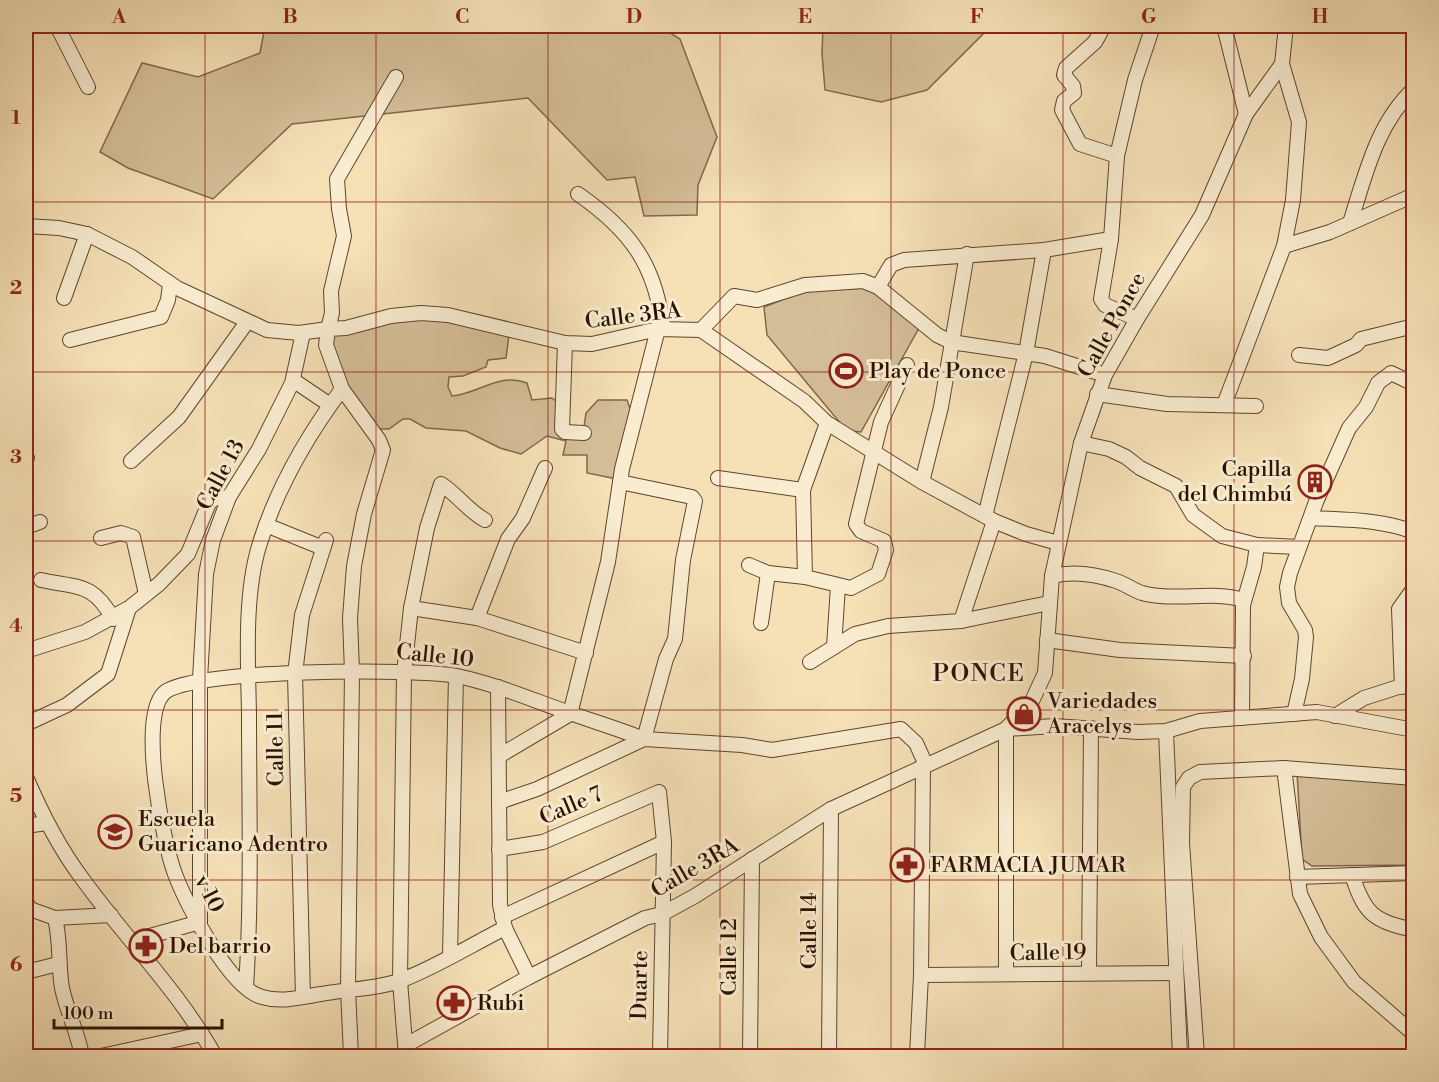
<svg xmlns="http://www.w3.org/2000/svg" width="1439" height="1082" viewBox="0 0 1439 1082" font-family="'Libre Bodoni',serif">
	<rect width="100%" height="100%" fill="#f6e1b7"/>
	<filter id="stains"><feTurbulence type="fractalNoise" baseFrequency=".00333" numOctaves="4"/><feColorMatrix values="0 0 0 0 .2 0 0 0 0 .09 0 0 0 0 .02 0 0 0 .5 -.17"/></filter>
	<radialGradient id="worn" r=".72"><stop offset=".6" stop-color="#630" stop-opacity="0"/><stop offset="1" stop-color="#630" stop-opacity=".3"/></radialGradient>
	<g fill="#d4be98" stroke="#80684c" stroke-width="1.5">
		<polygon points="265,26 659,26 680,39 717,137 698,185 697,215 644,216 635,177 607,180 528,98 292,124 213,199 128,168 100,152 142,63 198,77 260,53"/>
		<polygon points="823,26 988,26 987,30 927,90 881,102 825,90 822,54"/>
		<polygon points="870,288 919,328 861,432 851,431 841,424 767,335 764,307 807,290"/>
		<path d="M420,314l89,21 -3,23 -18,2 -2,7 -23,9 -14,1 -1,10 4,9c26,-2 47,-24 75,-13l5,17 20,-2 9,7 3,22h20l2,-14 12,-13h29l4,11 -14,68 -30,-6v-18h-24l3,-14 -19,-5 -26,18 -21,-6 -34,-17 -40,-3 -16,-9h-7l-14,10h-12l-28,-30 -19,-64z"/>
		<polygon points="1297,772 1413,781 1413,865 1312,866 1302,859"/>
	</g>
	<g fill="none" stroke-linecap="round" stroke-linejoin="round">
		<defs>
			<g id="street">
				<polyline points="57,26 88,87"/>
				<polyline points="1104,26 1095,42 1066,68 1064,75 1073,86 1074,93 1064,101 1062,110 1080,144 1117,156"/>
				<polyline points="1224,26 1246,114"/>
				<path d="M578,194c52,36 78,71 85,135"/>
				<path d="M1350,223c15,-46 26,-99 64,-134"/>
				<polyline points="26,226 59,228 87,234 132,257 177,288 267,330 299,333 328,329 332,313 331,291 344,236 339,209 337,179 396,77"/>
				<polyline points="1284,246 1330,232 1414,195"/>
				<polyline points="878,287 891,265 904,260 1044,250 1111,239"/>
				<polyline points="64,298 87,234"/>
				<polyline points="1137,319 1105,305 1101,299 1111,239 1117,156 1135,80 1153,26"/>
				<polyline points="701,330 734,296 757,300 805,285 863,281 878,287 937,335 951,342 1045,356 1105,375"/>
				<polyline points="70,340 161,317 168,300 170,284"/>
				<polyline points="565,343 562,429 565,432 584,433"/>
				<polyline points="1299,355 1328,358 1356,345 1361,339 1414,326"/>
				<polyline points="293,380 330,405"/>
				<polyline points="1097,394 1167,404 1256,406"/>
				<polyline points="1224,405 1284,246 1293,200 1299,122 1282,64"/>
				<polyline points="827,423 803,490 805,577 851,588 878,574 886,550 884,541 861,531 856,524 881,422 907,365"/>
				<polyline points="1081,443 1109,449 1126,457 1140,468 1176,486 1193,515 1222,536 1257,545 1299,547"/>
				<polyline points="26,459 27,458"/>
				<polyline points="131,461 179,417 247,322"/>
				<polyline points="718,478 803,490"/>
				<polyline points="620,482 692,497 695,501 683,560 675,639 666,659 644,739"/>
				<polyline points="922,482 941,407 967,254"/>
				<polyline points="985,516 1026,353 1044,250"/>
				<path d="M1311,518c35,2 69,1 103,14"/>
				<polyline points="266,525 323,548"/>
				<polyline points="26,527 40,522"/>
				<polyline points="101,538 121,533 133,537 146,594"/>
				<polyline points="749,565 768,573 805,577"/>
				<path d="M1052,576c21,-5 43,-2 64,5 9,3 17,9 26,12 34,9 69,-3 102,7"/>
				<path d="M41,580c37,8 52,2 72,39"/>
				<polyline points="411,608 477,618 586,653"/>
				<polyline points="477,618 508,539 523,518 545,468"/>
				<polyline points="961,621 994,521"/>
				<polyline points="761,623 768,573"/>
				<polyline points="1047,640 1120,650 1244,656"/>
				<polyline points="834,647 838,586"/>
				<polyline points="26,651 85,632 127,609"/>
				<polyline points="810,662 855,634 888,626 961,621 1049,603"/>
				<polyline points="498,687 500,905 505,928 529,977"/>
				<polyline points="1402,687 1399,609 1414,588"/>
				<polyline points="1294,714 1302,679 1306,637 1305,630 1289,603 1287,587 1290,573 1316,502 1349,428 1366,407 1378,383 1391,373 1414,384"/>
				<polyline points="1335,716 1364,698 1414,682"/>
				<polyline points="1242,718 1243,605 1254,567 1257,545"/>
				<polyline points="26,724 67,705 108,674 129,608 159,584 188,554 209,503 213,499 229,497"/>
				<polyline points="1006,729 1032,701 1045,673 1052,576 1081,443 1105,375 1137,319 1202,215 1246,114 1282,64 1286,26"/>
				<polyline points="1006,729 1006,974"/>
				<polyline points="1166,731 1180,1056"/>
				<polyline points="499,756 570,714 608,562 622,469 658,329"/>
				<polyline points="1284,768 1300,894 1321,937 1354,982 1414,1034"/>
				<path d="M26,777c15,35 32,69 55,100 44,61 98,114 134,179"/>
				<polyline points="499,802 537,789 644,739 742,745 772,750 901,729 916,743 925,763"/>
				<polyline points="26,826 46,823"/>
				<polyline points="499,849 543,842 659,792 664,842 660,1056"/>
				<path d="M1352,875c13,40 22,46 62,55"/>
				<polyline points="1297,877 1414,873"/>
				<path d="M26,902l4,7 25,9c6,24 3,47 7,70 5,24 16,45 20,68"/>
				<polyline points="502,917 664,842"/>
				<polyline points="55,918 111,915"/>
				<path d="M505,928c-34,17 -67,38 -103,52 -23,9 -55,9 -81,14 -20,3 -39,9 -59,3 -32,-8 -76,-93 -87,-123 -12,-32 -37,-156 -11,-181 25,-24 254,-25 293,-17 38,8 73,23 110,36 25,9 52,17 77,27"/>
				<polyline points="132,941 200,922 200,679 206,574 213,540 229,497 259,449 292,383 303,333"/>
				<polyline points="450,956 456,676"/>
				<polyline points="26,972 58,964"/>
				<polyline points="1089,973 1091,728"/>
				<polyline points="921,975 1176,973"/>
				<path d="M246,987c6,-91 3,-182 3,-273 -1,-52 -5,-118 10,-168 17,-56 48,-110 83,-157"/>
				<polyline points="303,997 295,674 302,615 326,540"/>
				<polyline points="406,1045 529,977 645,918 662,914 695,896 831,809 1006,729 1055,726 1138,732 1166,731 1200,721 1317,712 1414,730"/>
				<polyline points="750,1055 752,859"/>
				<polyline points="829,1055 831,809"/>
				<polyline points="101,1056 202,1034"/>
				<polyline points="351,1056 348,989 352,672 350,618 354,566 364,514 383,450 379,440 342,389 326,345 328,329 346,328 391,316 421,313 448,315 565,343 592,344 658,329 701,330 804,401 827,423 922,482 994,521 1026,534 1058,543"/>
				<path d="M406,1056l-6,-75 4,-308 7,-65 16,-80 14,-44c16,10 27,27 44,36"/>
				<polyline points="673,1056 916,1056"/>
				<polyline points="917,1056 921,975 923,765"/>
				<polyline points="930,1056 1180,1056"/>
				<polyline points="1197,1056 1182,843 1183,787 1189,778 1200,772 1284,768 1414,778"/>
			</g>
		</defs>
		<use href="#street" stroke="#5e452e" stroke-width="16"/>
		<use href="#street" stroke="#f9ecd0" stroke-width="14"/>
	</g>
	<path fill="none" stroke="#8f2418" stroke-width="1.5" stroke-opacity="0.55" d="M205,26v1030M376,26v1030M548,26v1030M720,26v1030M891,26v1030M1063,26v1030M1234,26v1030M26,202h1388M26,372h1388M26,541h1388M26,710h1388M26,880h1388"/>
	<defs>
		<symbol id="stadium-ring" viewBox="-11 -11 22 22"><circle r="9.5" fill="#f9ecd0" stroke="#8f2418" stroke-width="1.5"/><path d="M0-5a6.5 5 0 1 0 0 10a6.5 5 0 1 0 0-10ZM-3.5-1.8h7v3.6h-7Z" fill="#8f2418"/></symbol>
		<symbol id="building-ring" viewBox="-11 -11 22 22"><circle r="9.5" fill="#f9ecd0" stroke="#8f2418" stroke-width="1.5"/><path d="M-4-6H4V6H1V3H-1V6H-4ZM-2.5-4.3h1.7v1.8h-1.7ZM.8-4.3h1.7v1.8H.8ZM-2.5-1h1.7V.8h-1.7ZM.8-1h1.7V.8H.8Z" fill="#8f2418"/></symbol>
		<symbol id="shop-ring" viewBox="-11 -11 22 22"><circle r="9.5" fill="#f9ecd0" stroke="#8f2418" stroke-width="1.5"/><path d="M-5-2.5h2.3a2.7 3.5 0 0 1 5.4 0H5L5.5 6h-11ZM-1.5-2.5h3a1.5 2.3 0 0 0-3 0Z" fill="#8f2418"/></symbol>
		<symbol id="school-ring" viewBox="-11 -11 22 22"><circle r="9.5" fill="#f9ecd0" stroke="#8f2418" stroke-width="1.5"/><path d="M0-5L7-2L0 1L-7-2ZM-4 1L0 2.5L4 1V4Q0 6-4 4Z" fill="#8f2418"/></symbol>
		<symbol id="pharmacy-ring" viewBox="-11 -11 22 22"><circle r="9.5" fill="#f9ecd0" stroke="#8f2418" stroke-width="1.5"/><path d="M-2-6h4v4h4v4h-4v4h-4v-4h-4v-4h4Z" fill="#8f2418"/></symbol>
	</defs>
	<g fill-rule="evenodd">
		<use href="#stadium-ring" x="827" y="352" width="38" height="38"/>
		<use href="#building-ring" x="1296" y="463" width="38" height="38"/>
		<use href="#shop-ring" x="1005" y="695" width="38" height="38"/>
		<use href="#school-ring" x="96" y="813" width="38" height="38"/>
		<use href="#pharmacy-ring" x="888" y="846" width="38" height="38"/>
		<use href="#pharmacy-ring" x="127" y="927" width="38" height="38"/>
		<use href="#pharmacy-ring" x="435" y="984" width="38" height="38"/>
	</g>
	<g text-anchor="middle" dominant-baseline="central" stroke-width="6" stroke-linejoin="round" paint-order="stroke">
		<g font-size="22" fill="#2c1100" stroke="#f9ecd0">
			<text transform="translate(633 316) rotate(-7)">Calle 3RA</text>
			<text transform="translate(1112 325) rotate(-61)">Calle Ponce</text>
			<text transform="translate(221 475) rotate(-62)">Calle 13</text>
			<text transform="translate(435 656) rotate(6)">Calle 10</text>
			<text transform="translate(276 749) rotate(-91)">Calle 11</text>
			<text transform="translate(571 806) rotate(-23)">Calle 7</text>
			<text transform="translate(695 868) rotate(-30)">Calle 3RA</text>
			<text transform="translate(209 894) rotate(63)">v 10</text>
			<text transform="translate(809 931) rotate(-90)">Calle 14</text>
			<text transform="translate(1048 953) rotate(-1)">Calle 19</text>
			<text transform="translate(729 957) rotate(-90)">Calle 12</text>
			<text transform="translate(640 985) rotate(-89)">Duarte</text>
		</g>
		<g font-size="22" fill="#2c1100" stroke="#f9ecd0" text-anchor="start">
			<text x="869" y="371">Play de Ponce</text>
			<text x="1292" y="469" text-anchor="end">Capilla<tspan x="1292" dy="25">del Chimbú</tspan></text>
			<text x="1047" y="701">Variedades<tspan x="1047" dy="25">Aracelys</tspan></text>
			<text x="138" y="819">Escuela<tspan x="138" dy="25">Guaricano Adentro</tspan></text>
			<text x="930" y="865">FARMACIA JUMAR</text>
			<text x="169" y="946">Del barrio</text>
			<text x="477" y="1003">Rubi</text>
		</g>
		<g font-size="24" letter-spacing="1.5" fill="#2c1100" stroke="#f9ecd0">
			<text x="979" y="674">PONCE</text>
		</g>
	</g>
	<rect width="1439" height="1082" fill="none" stroke="#f6e1b7" stroke-width="66"/>
	<path d="M54 1019v9h168v-9" fill="none" stroke="#2c1100" stroke-width="3"/>
	<text x="63" y="1019" font-size="18" fill="#2c1100" stroke="#f9ecd0" stroke-width="4.5" paint-order="stroke">100 m</text>
	<rect x="33" y="33" width="1373" height="1016" fill="none" stroke="#8f2418" stroke-width="2"/>
	<g font-size="20" text-anchor="middle" font-weight="bold" fill="#8f2418">
		<text x="119" y="23">A</text>
		<text x="290" y="23">B</text>
		<text x="462" y="23">C</text>
		<text x="634" y="23">D</text>
		<text x="805" y="23">E</text>
		<text x="977" y="23">F</text>
		<text x="1149" y="23">G</text>
		<text x="1320" y="23">H</text>
		<text x="16" y="124">1</text>
		<text x="16" y="294">2</text>
		<text x="16" y="463">3</text>
		<text x="16" y="632">4</text>
		<text x="16" y="802">5</text>
		<text x="16" y="971">6</text>
	</g>
	<rect width="100%" height="100%" filter="url(#stains)"/>
	<rect width="100%" height="100%" fill="url(#worn)"/>
</svg>
